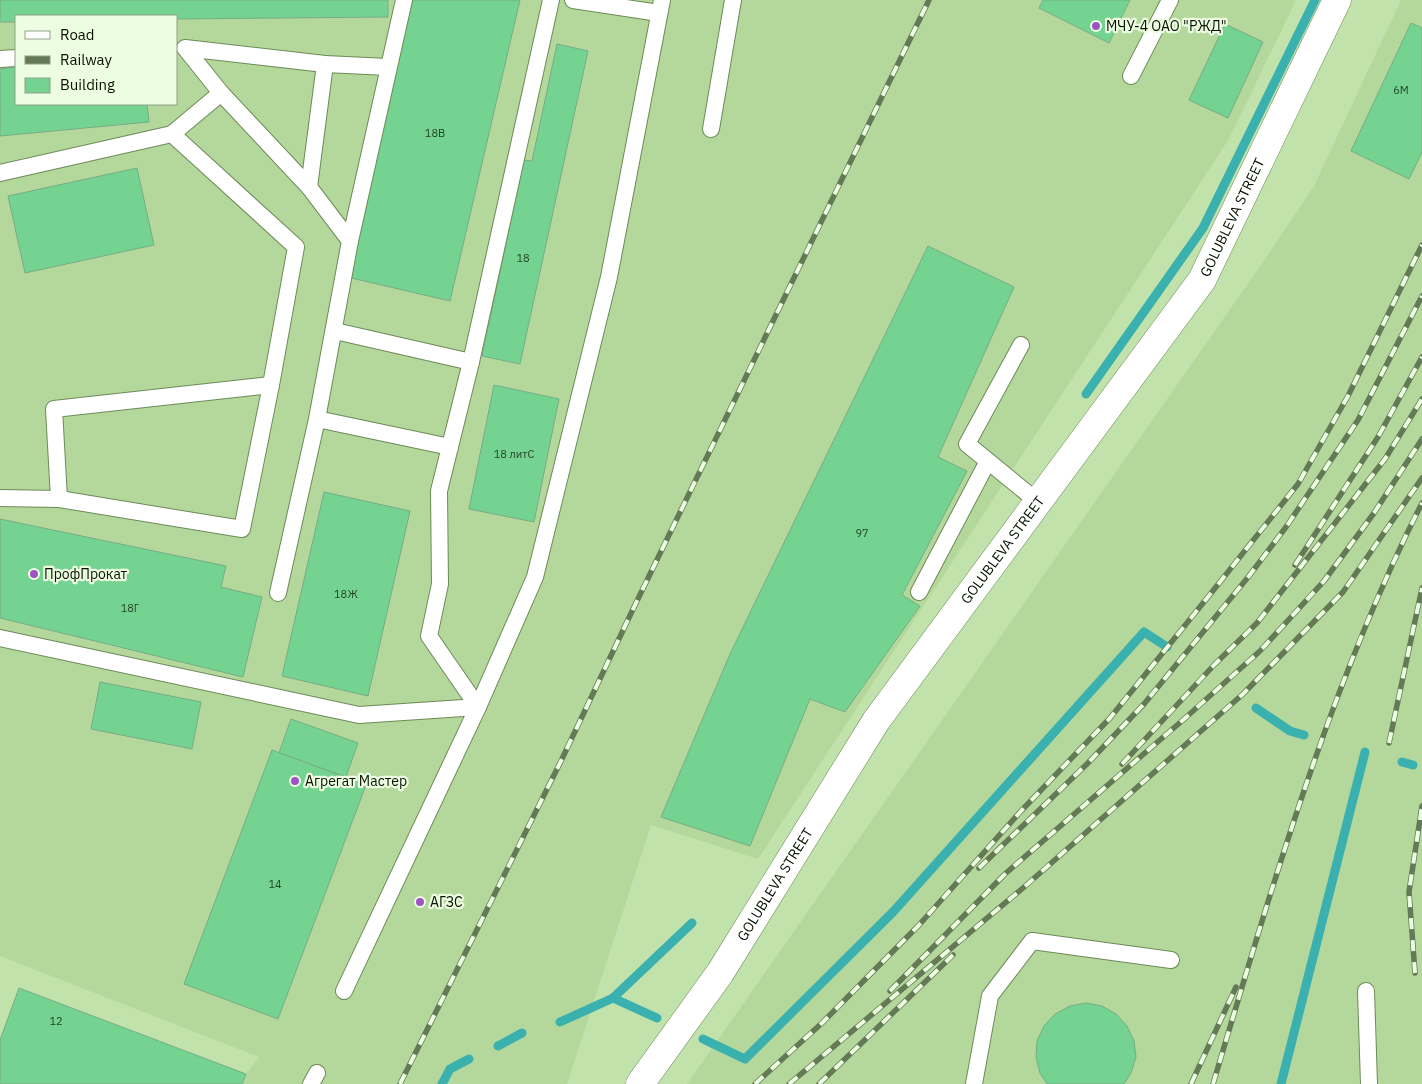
<svg xmlns="http://www.w3.org/2000/svg" width="1422" height="1084" viewBox="0 0 1422 1084" font-family="'IBM Plex Sans',sans-serif">
	<rect width="100%" height="100%" fill="#c2e2ab"/>
	<g fill="#b4d89b" fill-rule="evenodd">
		<path d="M0,0h1296l-67,139 -471,720 -107,-34 -84,259h-325l4,-10 13,-17 -259,-101zM16,16h160v88h-160z"/>
		<polygon points="1401,0 1422,0 1422,1084 687,1084 1261,265 1314,186"/>
	</g>
	<g fill="none" stroke-linecap="round" stroke-linejoin="round">
		<g stroke="#3ab1ae" stroke-width="9">
			<polyline points="1086,394 1203,228 1315,0"/>
			<polyline points="1256,708 1290,731 1304,735"/>
			<polyline points="1402,762 1413,765"/>
			<polyline points="613,998 657,1018"/>
			<polyline points="560,1022 613,998 692,923"/>
			<polyline points="703,1039 745,1059 893,912 1144,632 1167,647"/>
			<polyline points="498,1046 522,1033"/>
			<polyline points="442,1084 450,1069 469,1059"/>
			<polyline points="1281,1084 1365,752"/>
		</g>
	</g>
	<g fill="#75d392" stroke="#76ac85">
		<polygon points="0,0 388,0 388,17 176,19 176,16 16,16 16,22 0,22"/>
		<polygon points="411,0 520,0 450,301 347,277"/>
		<polygon points="1043,0 1130,0 1109,43 1039,8"/>
		<polygon points="1411,23 1422,28 1422,152 1409,179 1351,151"/>
		<polygon points="1225,24 1263,42 1228,118 1189,100"/>
		<polygon points="557,44 588,51 520,364 482,356 524,160 532,161"/>
		<polygon points="16,67 16,104 147,104 149,122 0,136 0,69"/>
		<polygon points="137,168 154,245 25,273 8,196"/>
		<polygon points="928,246 1014,287 938,457 967,471 902,595 920,606 845,712 810,699 750,846 661,817 730,654"/>
		<polygon points="494,385 559,399 534,522 469,509"/>
		<polygon points="324,492 410,511 368,696 282,676"/>
		<polygon points="0,519 226,566 221,587 262,597 243,677 0,618"/>
		<polygon points="100,682 201,702 192,749 91,729"/>
		<polygon points="291,719 358,743 346,777 279,753"/>
		<polygon points="272,750 366,785 278,1019 184,984"/>
		<polygon points="19,988 246,1074 242,1084 0,1084 0,1040"/>
		<polygon points="1086,1003 1102,1006 1116,1014 1127,1026 1134,1041 1136,1057 1131,1073 1124,1084 1047,1084 1040,1073 1036,1057 1037,1041 1044,1026 1055,1014 1070,1006"/>
	</g>
	<g fill="none" stroke-linecap="round" stroke-linejoin="round">
		<defs>
			<g id="service">
				<polyline points="573,0 659,13"/>
				<polyline points="0,59 16,58"/>
				<polyline points="1131,76 1170,0"/>
				<polyline points="711,129 733,0"/>
				<polyline points="172,134 221,93"/>
				<polyline points="0,173 172,134 296,247 271,385 242,529 59,499 0,498"/>
				<polyline points="309,187 325,64"/>
				<polyline points="350,241 309,187 221,93 185,48 325,64 388,67"/>
				<polyline points="335,331 471,362"/>
				<polyline points="1021,345 967,444 1038,502"/>
				<polyline points="317,419 450,447"/>
				<polyline points="59,499 54,409 271,385"/>
				<polyline points="919,592 988,461"/>
				<polyline points="278,593 317,419 350,241 404,0"/>
				<polyline points="0,638 359,715 478,707 535,577 609,277 662,0"/>
				<polyline points="344,991 478,707 429,636 440,584 439,491 471,362 551,0"/>
				<polyline points="1366,991 1369,1084"/>
				<polyline points="311,1084 317,1073"/>
				<polyline points="974,1084 990,996 1032,941 1171,960"/>
			</g>
			<g id="minor">
				<path id="s1" d="M640,1084l80,-111 156,-252 326,-441 135,-280"/>
			</g>
		</defs>
		<use href="#service" stroke="#6d8a57" stroke-width="18"/>
		<use href="#minor" stroke="#6d8a57" stroke-width="29"/>
		<use href="#service" stroke="#fff" stroke-width="16"/>
		<use href="#minor" stroke="#fff" stroke-width="28"/>
		<defs>
			<g id="rail">
				<polyline points="1295,565 1378,437 1422,357"/>
				<polyline points="1389,743 1422,588"/>
				<polyline points="1122,764 1215,664 1257,623 1385,459 1422,399"/>
				<polyline points="979,868 1088,763 1144,704 1249,576 1286,527 1358,420 1422,296"/>
				<polyline points="1415,973 1409,892 1422,806"/>
				<polyline points="890,991 1006,873 1183,720 1260,651 1324,581 1374,513 1422,439"/>
				<polyline points="400,1084 561,761 635,605 929,0"/>
				<polyline points="755,1084 822,1023 919,925 1022,810 1110,718 1212,592 1298,484 1348,396 1422,245"/>
				<polyline points="789,1084 1023,888 1243,694 1343,592 1422,478"/>
				<polyline points="819,1084 953,955"/>
				<polyline points="1191,1084 1236,987"/>
				<path d="M1213,1084c59,-197 116,-397 209,-581"/>
			</g>
		</defs>
		<use href="#rail" stroke="#647955" stroke-width="5.5"/>
		<use href="#rail" stroke="#edfde1" stroke-width="4" stroke-dasharray="11" stroke-linecap="butt"/>
	</g>
	<g fill="#9e53c6" stroke="#edfde1" stroke-width="2">
		<circle cx="1096" cy="26" r="5"/>
		<circle cx="34" cy="574" r="5"/>
		<circle cx="295" cy="781" r="5"/>
		<circle cx="420" cy="902" r="5"/>
	</g>
	<g text-anchor="middle" dominant-baseline="central" stroke-width="4.5" stroke-linejoin="round" paint-order="stroke">
		<g font-size="11" fill="#224225">
			<text x="1401" y="90">6М</text>
			<text x="435" y="133">18В</text>
			<text x="523" y="258">18</text>
			<text x="514" y="454">18 литС</text>
			<text x="862" y="533">97</text>
			<text x="346" y="594">18Ж</text>
			<text x="130" y="608">18Г</text>
			<text x="275" y="884">14</text>
			<text x="56" y="1021">12</text>
		</g>
		<g font-size="14" fill="#071201" stroke="#edfde1" text-anchor="start">
			<text x="1106" y="26">МЧУ-4 ОАО "РЖД"</text>
			<text x="44" y="574">ПрофПрокат</text>
			<text x="305" y="781">Агрегат Мастер</text>
			<text x="430" y="902">АГЗС</text>
		</g>
		<g font-size="14" fill="#071201" stroke="#edfde1">
			<text stroke="none"><textPath href="#s1" startOffset="1051">GOLUBLEVA STREET</textPath></text>
			<text stroke="none"><textPath href="#s1" startOffset="646">GOLUBLEVA STREET</textPath></text>
			<text stroke="none"><textPath href="#s1" startOffset="241">GOLUBLEVA STREET</textPath></text>
		</g>
	</g>
	<rect x="15" y="15" width="162" height="90" fill="#edfde1" stroke="#919f87"/>
	<rect x="25" y="31" width="25" height="8" fill="#ffffff" stroke="#919f87"/>
	<text x="60" y="40" font-size="15" fill="#071201">Road</text>
	<rect x="25" y="56" width="25" height="8" fill="#647955" stroke="#919f87"/>
	<text x="60" y="65" font-size="15" fill="#071201">Railway</text>
	<rect x="25" y="78" width="25" height="15" fill="#75d392" stroke="#919f87"/>
	<text x="60" y="90" font-size="15" fill="#071201">Building</text>
</svg>
